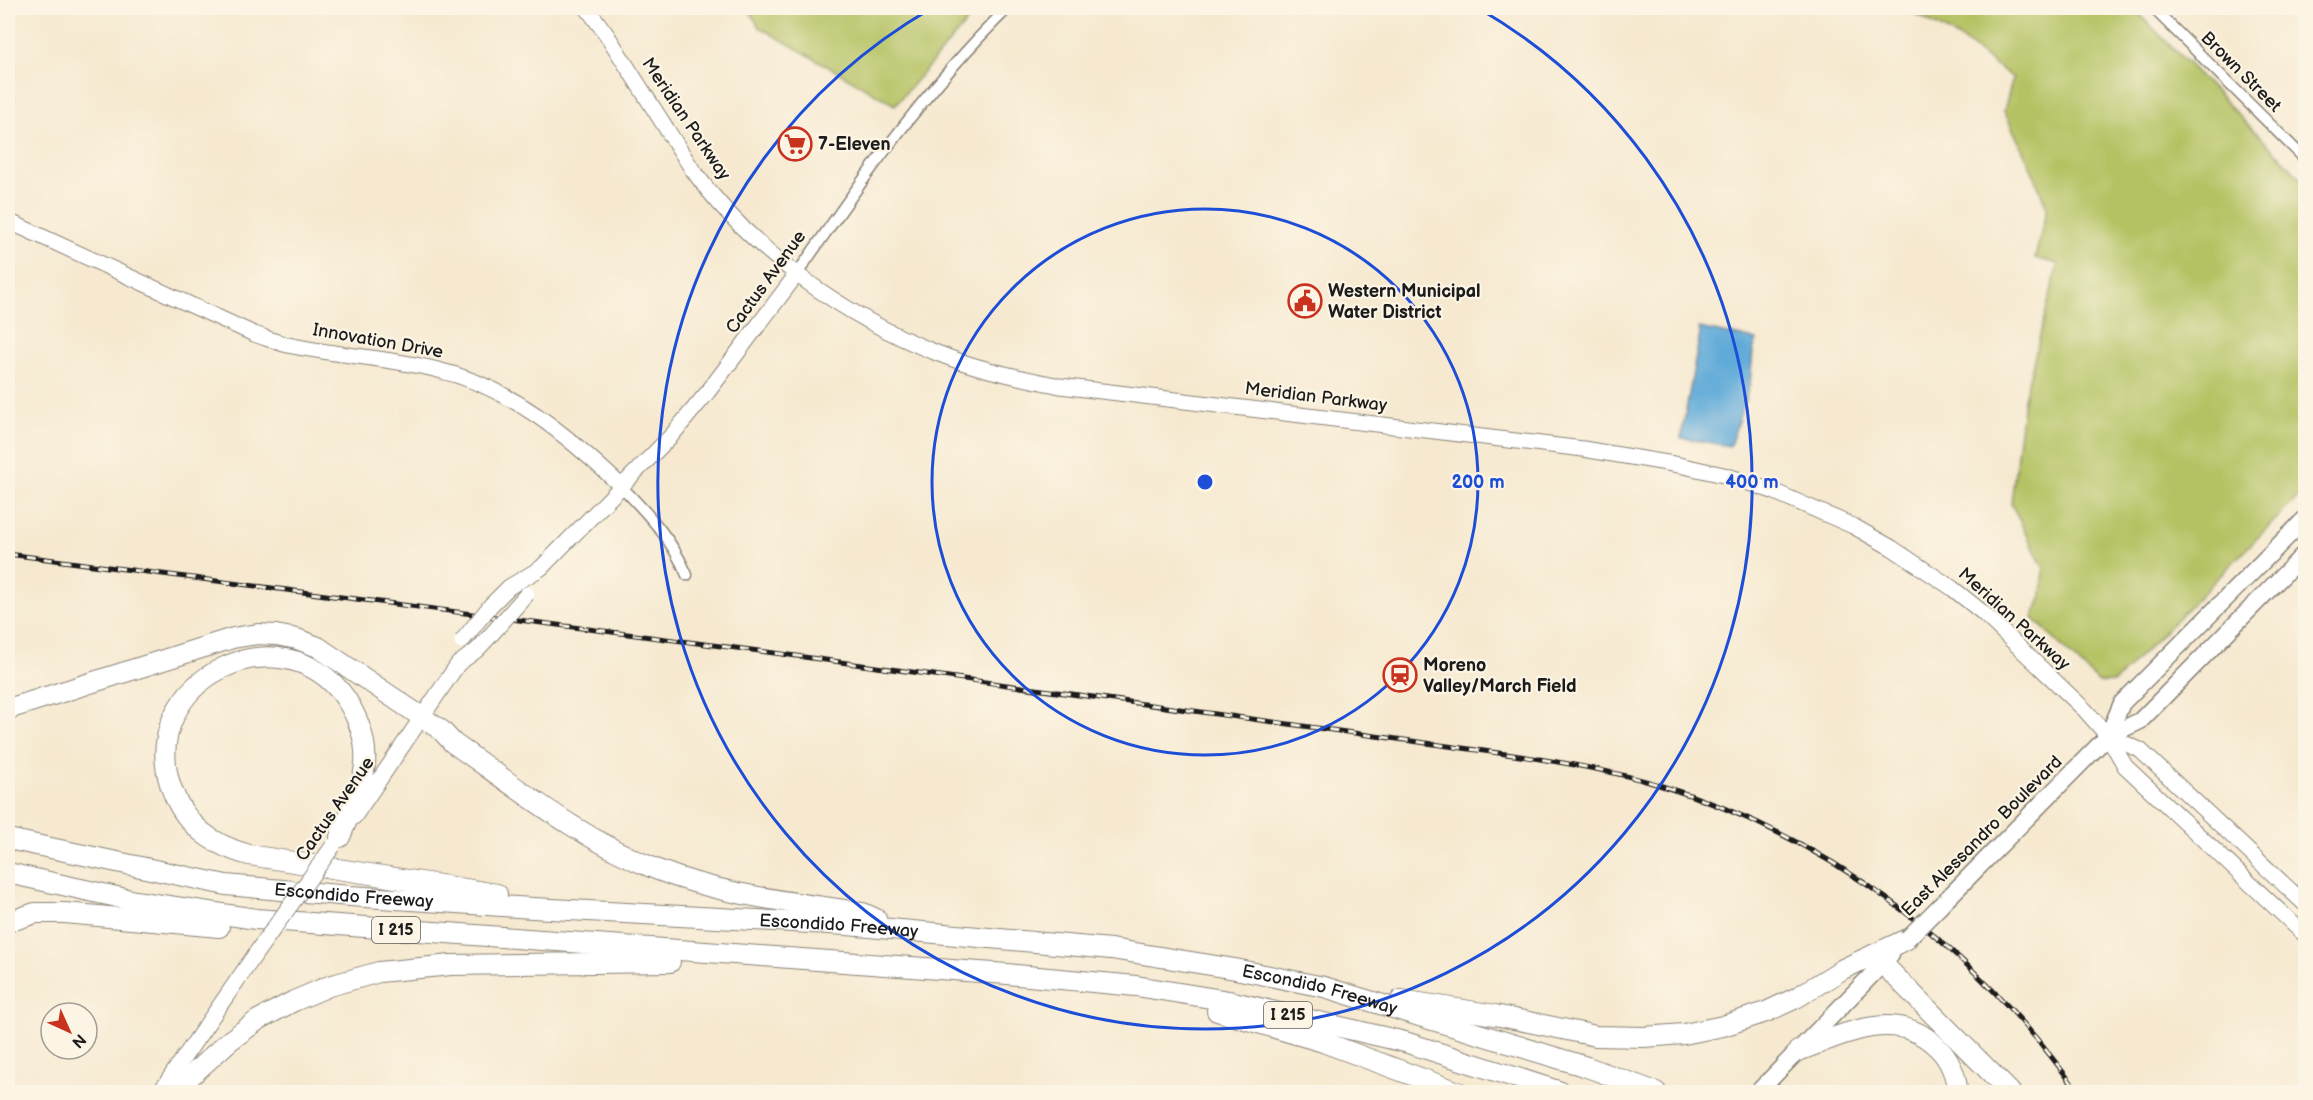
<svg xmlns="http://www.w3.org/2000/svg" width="2313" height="1100" viewBox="0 0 2313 1100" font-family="'Balsamiq Sans',sans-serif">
	<rect width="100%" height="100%" fill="#fcf5e5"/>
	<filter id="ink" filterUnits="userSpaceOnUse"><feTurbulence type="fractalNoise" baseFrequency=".0167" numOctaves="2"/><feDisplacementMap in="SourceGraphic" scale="12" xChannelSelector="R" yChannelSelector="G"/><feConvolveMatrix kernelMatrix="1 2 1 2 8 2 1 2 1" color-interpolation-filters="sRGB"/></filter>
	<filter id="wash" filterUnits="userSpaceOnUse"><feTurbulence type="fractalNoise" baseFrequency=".008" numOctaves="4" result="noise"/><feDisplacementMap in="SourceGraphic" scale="24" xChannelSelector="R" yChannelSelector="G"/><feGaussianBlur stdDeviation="1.35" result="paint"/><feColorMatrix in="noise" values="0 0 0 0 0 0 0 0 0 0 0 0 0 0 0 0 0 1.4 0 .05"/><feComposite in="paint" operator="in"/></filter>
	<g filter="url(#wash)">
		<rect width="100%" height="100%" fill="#f6e9d0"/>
		<g fill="#b5c264" stroke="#686f40" stroke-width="1.5">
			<polygon points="748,8 979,8 895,105 759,27"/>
			<polygon points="1905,8 2133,8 2305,182 2305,490 2114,682 2099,683 2033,618 2042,596 2044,569 2011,503 2024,399 2058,264 2035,258 2047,208 2029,163 2004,111 2013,78 1961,39"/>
		</g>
		<polygon fill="#61aad9" stroke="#3e637a" stroke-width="1.5" points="1699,328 1757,340 1753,350 1750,384 1730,446 1681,438 1700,334"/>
	</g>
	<g filter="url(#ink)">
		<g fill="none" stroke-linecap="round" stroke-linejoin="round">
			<defs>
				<g id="street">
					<polyline points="2153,8 2306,160"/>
					<path d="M797,274c64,-93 130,-187 211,-266"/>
					<path d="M621,486c27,28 51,53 66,89"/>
				</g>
				<g id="secondary">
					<path d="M587,8l20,27 85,134c58,81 153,148 245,184 39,16 81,24 123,33l523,63 96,16 49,11 47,16 78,34 39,22 60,40 30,24 103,98 23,26 17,30 181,170"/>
					<path d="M8,221l246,113c13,4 26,10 39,12 48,10 97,12 145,24 73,17 130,66 183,116"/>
					<polyline points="491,605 509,587 541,568 672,435 707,393 797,274"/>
					<polyline points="2108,736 2140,750 2306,905"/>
					<polyline points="354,817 458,664 477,650 489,637"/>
					<polyline points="160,1092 261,946"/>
				</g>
				<g id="primary">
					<polyline points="2108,736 2122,703 2306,518"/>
					<polyline points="1940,906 2108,736 2140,721 2306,552"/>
					<polyline points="1758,1092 1891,955"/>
				</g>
				<g id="highway">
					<path d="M8,709l225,-71 25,-4 18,1 21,4 21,8 123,83 12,13c66,46 129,97 205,127 65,26 137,32 205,43l13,6"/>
					<path d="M340,837c9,-23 23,-49 25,-73 2,-23 -7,-46 -19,-65 -64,-92 -211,-18 -175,88 13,38 41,58 78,68l248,39"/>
					<path id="s1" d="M8,839l218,46 124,11 183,12 314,17 264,24 124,20 89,18 263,80 69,25"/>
					<polyline points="8,873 135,901 256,919 1007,974 1136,986 1229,1001 1405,1042 1561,1092"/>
					<polyline points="8,922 35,913 65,913 219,927"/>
					<polyline points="1883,964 2010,1092"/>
					<polyline points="1401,1000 1495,1015 1596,1036 1644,1037 1684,1034 1723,1026 1766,1012 1796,998 1843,969 1907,939"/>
					<polyline points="1217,1011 1323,1042 1458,1092"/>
					<path d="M1798,1051c45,-16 98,-45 139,-4 12,11 20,29 20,45"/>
					<polyline points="173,1092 228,1042 258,1020 294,1001 329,986 379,972 451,965 670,962"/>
				</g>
			</defs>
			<use href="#street" stroke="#898276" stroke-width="13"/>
			<use href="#secondary" stroke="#898276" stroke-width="17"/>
			<use href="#primary" stroke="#898276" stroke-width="19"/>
			<use href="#highway" stroke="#898276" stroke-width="22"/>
			<use href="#street" stroke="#fff" stroke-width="10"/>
			<use href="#secondary" stroke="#fff" stroke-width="15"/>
			<use href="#primary" stroke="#fff" stroke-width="16"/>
			<use href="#highway" stroke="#fff" stroke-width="20"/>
			<defs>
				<path id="rail" d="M8,554l774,100 731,101c48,7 96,15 143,29 174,53 316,161 422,308"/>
			</defs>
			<use href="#rail" stroke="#1c1c1c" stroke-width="5"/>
			<use href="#rail" stroke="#fcf5e5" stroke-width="3" stroke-dasharray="9" stroke-linecap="butt"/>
			<defs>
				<g id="secondary-bridge">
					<polyline points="489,637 527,594"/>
					<polyline points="462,641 491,605"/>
					<polyline points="261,946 333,846"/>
				</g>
				<polyline id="primary-bridge" points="1907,939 1940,906"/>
			</defs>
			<use href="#secondary-bridge" stroke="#898276" stroke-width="17" stroke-linecap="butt"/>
			<use href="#primary-bridge" stroke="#898276" stroke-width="19" stroke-linecap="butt"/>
			<use href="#secondary-bridge" stroke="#fff" stroke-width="15"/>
			<use href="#primary-bridge" stroke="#fff" stroke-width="16"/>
		</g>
	</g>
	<g fill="none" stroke="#1d4ed8" stroke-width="3">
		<circle cx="1205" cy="482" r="273"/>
		<path d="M1478 8A547 547 0 1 1 932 8"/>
	</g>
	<defs>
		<symbol id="supermarket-ring" viewBox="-11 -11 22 22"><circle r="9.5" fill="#fcf5e5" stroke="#c8321e" stroke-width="1.5"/><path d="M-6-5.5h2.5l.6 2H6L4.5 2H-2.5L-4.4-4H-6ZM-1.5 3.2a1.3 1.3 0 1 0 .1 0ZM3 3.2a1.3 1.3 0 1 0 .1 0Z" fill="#c8321e"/></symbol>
		<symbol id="civic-ring" viewBox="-11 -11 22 22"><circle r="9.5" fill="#fcf5e5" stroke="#c8321e" stroke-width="1.5"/><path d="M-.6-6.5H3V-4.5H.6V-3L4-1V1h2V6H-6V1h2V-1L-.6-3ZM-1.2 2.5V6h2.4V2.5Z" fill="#c8321e"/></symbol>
		<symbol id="station-ring" viewBox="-11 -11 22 22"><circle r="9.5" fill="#fcf5e5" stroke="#c8321e" stroke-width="1.5"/><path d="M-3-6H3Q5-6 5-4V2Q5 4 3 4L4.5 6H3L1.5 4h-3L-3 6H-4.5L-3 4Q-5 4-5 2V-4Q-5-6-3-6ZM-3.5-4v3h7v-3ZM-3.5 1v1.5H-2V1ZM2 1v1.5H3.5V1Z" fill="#c8321e"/></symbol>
	</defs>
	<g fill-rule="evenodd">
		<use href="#supermarket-ring" x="776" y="125" width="38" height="38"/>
		<use href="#civic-ring" x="1286" y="282" width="38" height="38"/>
		<use href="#station-ring" x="1381" y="656" width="38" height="38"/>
	</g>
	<g text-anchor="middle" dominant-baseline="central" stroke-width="4.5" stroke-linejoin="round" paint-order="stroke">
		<g fill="#fcf5e5" stroke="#5f5d58" stroke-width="1.5">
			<rect x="372" y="917" width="48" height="26" rx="4.5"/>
			<rect x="1264" y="1002" width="48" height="26" rx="4.5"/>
		</g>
		<g font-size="16" font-weight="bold" fill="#1c1c1c">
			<text x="396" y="930">I 215</text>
			<text x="1288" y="1015">I 215</text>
		</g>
		<g font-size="18" fill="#1c1c1c" stroke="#fcf5e5">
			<text transform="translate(2241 72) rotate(45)">Brown Street</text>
			<text transform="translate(686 119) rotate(56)">Meridian Parkway</text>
			<text transform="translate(766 282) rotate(-54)">Cactus Avenue</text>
			<text transform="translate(378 341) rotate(10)">Innovation Drive</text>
			<text transform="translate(1316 397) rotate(7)">Meridian Parkway</text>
			<text transform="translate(2014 619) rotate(42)">Meridian Parkway</text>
			<text transform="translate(335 809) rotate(-55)">Cactus Avenue</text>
			<text transform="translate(1982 836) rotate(-45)">East Alessandro Boulevard</text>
			<text stroke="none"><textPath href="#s1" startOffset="351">Escondido Freeway</textPath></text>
			<text stroke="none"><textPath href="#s1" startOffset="837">Escondido Freeway</textPath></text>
			<text stroke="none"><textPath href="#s1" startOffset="1323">Escondido Freeway</textPath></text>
		</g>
		<g font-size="18" font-weight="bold" fill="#1c1c1c" stroke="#fcf5e5" text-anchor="start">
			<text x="818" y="144">7-Eleven</text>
			<text x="1328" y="291">Western Municipal<tspan x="1328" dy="21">Water District</tspan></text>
			<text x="1423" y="665">Moreno<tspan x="1423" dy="21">Valley/March Field</tspan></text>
		</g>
	</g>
	<circle cx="1205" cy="482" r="9" fill="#1d4ed8" stroke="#fcf5e5" stroke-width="3"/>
	<g font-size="18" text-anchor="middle" font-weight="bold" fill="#1d4ed8" stroke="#fcf5e5" stroke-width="4.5" stroke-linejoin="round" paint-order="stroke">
		<text x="1478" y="488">200 m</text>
		<text x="1752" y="488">400 m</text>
	</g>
	<rect width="2313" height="1100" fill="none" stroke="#fcf5e5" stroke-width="30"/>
	<g transform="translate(69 1031) rotate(135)"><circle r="28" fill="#fcf5e5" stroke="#a29e95" stroke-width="1.5"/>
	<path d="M0-4.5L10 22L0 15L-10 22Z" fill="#c8321e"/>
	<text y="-9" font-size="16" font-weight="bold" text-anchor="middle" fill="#1c1c1c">N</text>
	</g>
</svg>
